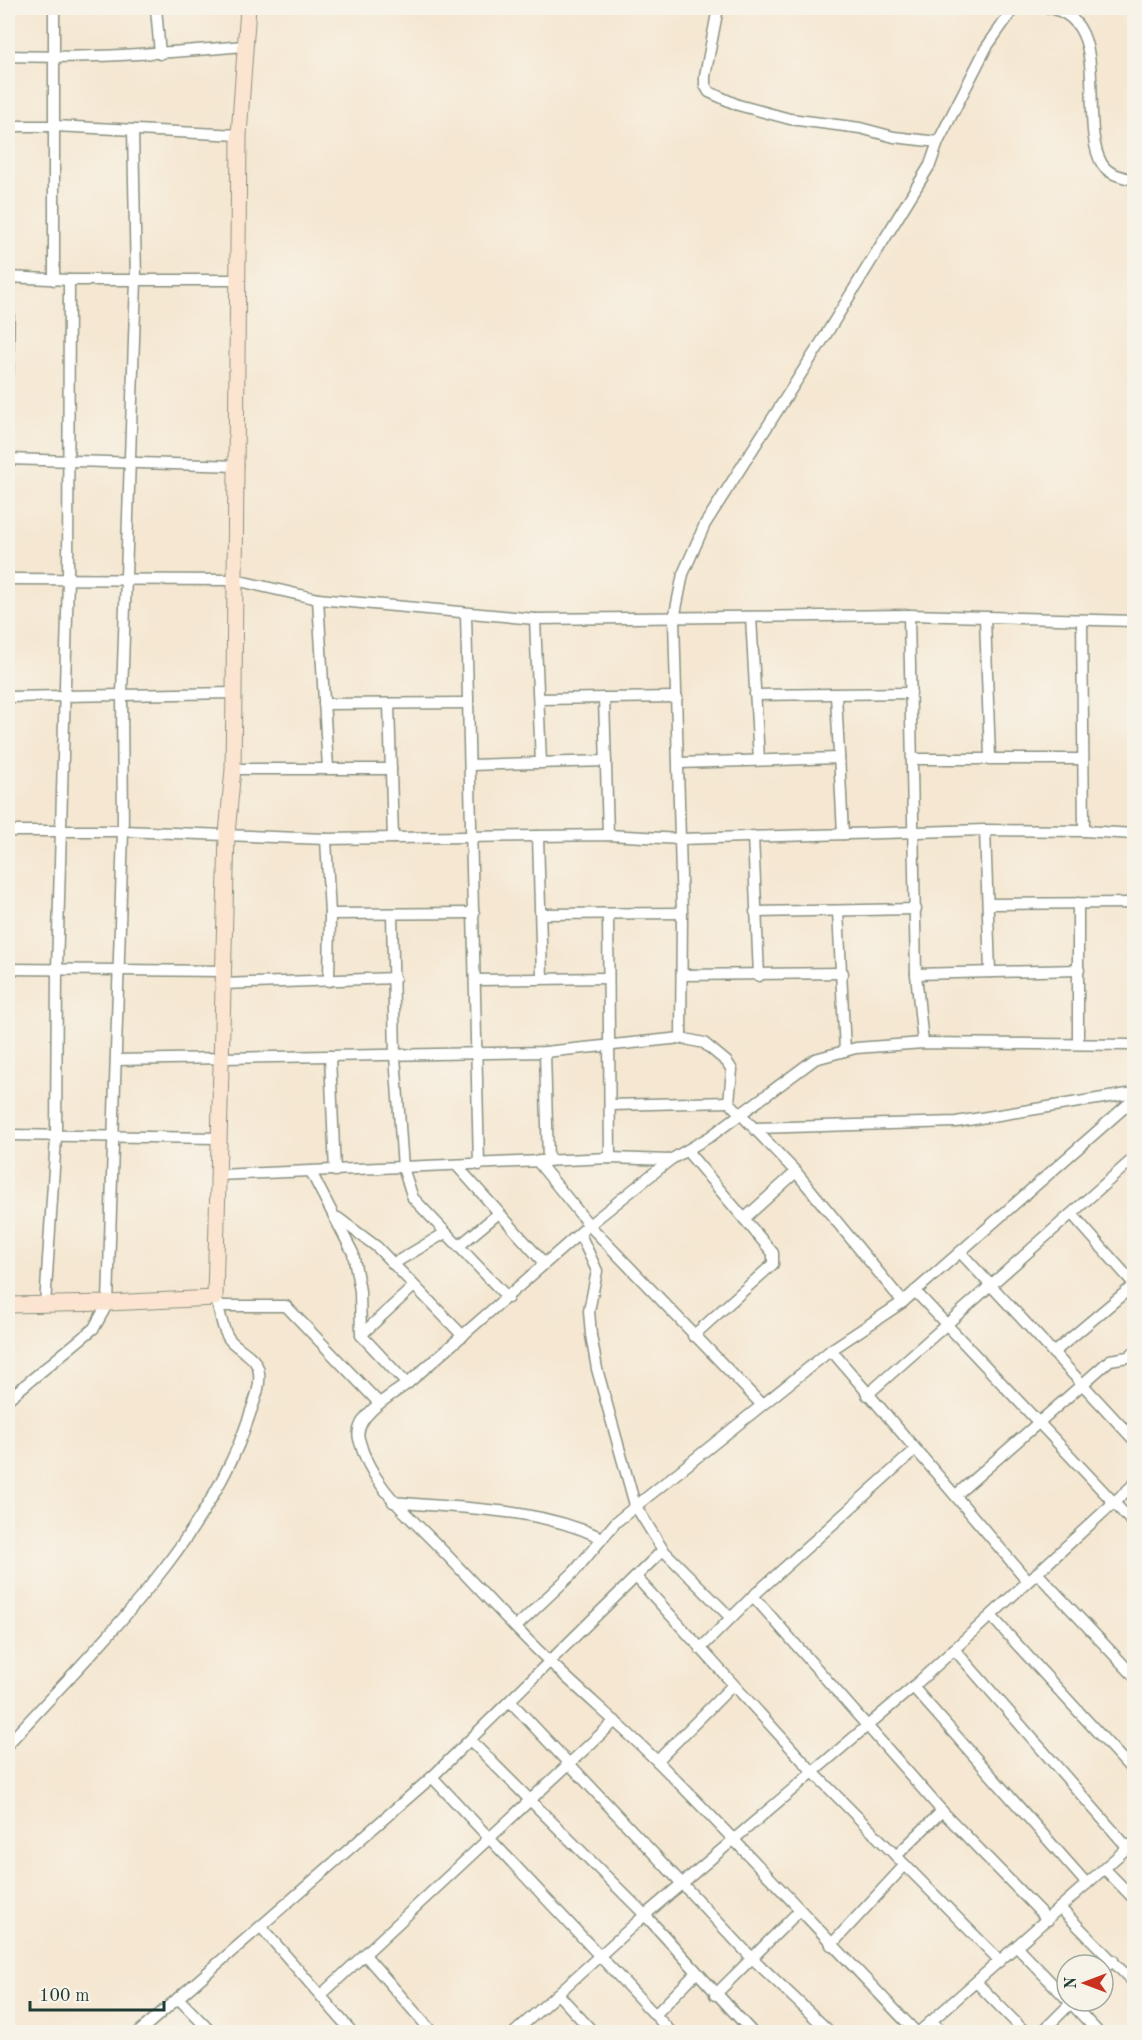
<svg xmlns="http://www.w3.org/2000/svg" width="1142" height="2040" viewBox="0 0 1142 2040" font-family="'Old Standard TT',serif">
	<rect width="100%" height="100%" fill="#f7f3e8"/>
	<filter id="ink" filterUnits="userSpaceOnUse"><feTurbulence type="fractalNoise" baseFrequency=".0167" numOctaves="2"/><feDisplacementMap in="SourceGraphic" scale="12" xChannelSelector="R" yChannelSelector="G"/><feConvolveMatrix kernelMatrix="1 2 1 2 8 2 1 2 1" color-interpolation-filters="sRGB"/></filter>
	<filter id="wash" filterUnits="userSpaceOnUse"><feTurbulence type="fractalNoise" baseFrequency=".008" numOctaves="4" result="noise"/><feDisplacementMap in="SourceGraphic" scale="24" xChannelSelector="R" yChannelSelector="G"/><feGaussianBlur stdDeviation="1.35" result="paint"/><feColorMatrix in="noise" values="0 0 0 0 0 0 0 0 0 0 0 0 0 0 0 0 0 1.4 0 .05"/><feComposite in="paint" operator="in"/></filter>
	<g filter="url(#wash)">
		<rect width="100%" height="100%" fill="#f5e7d1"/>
	</g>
	<g filter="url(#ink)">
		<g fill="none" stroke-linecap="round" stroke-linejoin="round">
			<defs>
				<g id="street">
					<polyline points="156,8 160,54"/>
					<polyline points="718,8 705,76 705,85 709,92 738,105 790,119 860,128 894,137 938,142"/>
					<path d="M1049,8c66,11 28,115 53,156 7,11 21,13 32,16"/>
					<path d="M8,56c79,3 157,-3 236,-10"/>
					<polyline points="8,126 54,126 239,135"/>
					<polyline points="8,277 69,280 238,280"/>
					<polyline points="54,280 54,8"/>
					<polyline points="8,373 9,277"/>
					<polyline points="8,459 238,466"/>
					<polyline points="8,579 235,580 318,599 535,619 909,615 1134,621"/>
					<polyline points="318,599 328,768"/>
					<polyline points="466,614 479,1165"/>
					<polyline points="909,615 916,974 923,1043"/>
					<polyline points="751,617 759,760"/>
					<polyline points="985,618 990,758"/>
					<polyline points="535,619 541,763"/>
					<polyline points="1082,621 1084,831"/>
					<polyline points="755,695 911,693"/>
					<polyline points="836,695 843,834"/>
					<polyline points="8,697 234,693"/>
					<polyline points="604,698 608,835"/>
					<polyline points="539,699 677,697"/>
					<polyline points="324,704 467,703"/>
					<polyline points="389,704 393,838"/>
					<polyline points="914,759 1083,759"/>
					<polyline points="679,763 839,758"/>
					<polyline points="470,765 606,761"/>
					<polyline points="233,769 391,769"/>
					<polyline points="985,830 990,972"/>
					<polyline points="8,831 123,831 326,839 608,835 680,839 985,830 1084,831 1134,834"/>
					<polyline points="538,836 542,978"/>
					<polyline points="753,836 759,976"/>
					<polyline points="326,839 330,914 329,981"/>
					<polyline points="1078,903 1078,1044"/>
					<polyline points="989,904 1134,903"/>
					<polyline points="838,911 845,1051"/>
					<polyline points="755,912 916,909"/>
					<polyline points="330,914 474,913"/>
					<polyline points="392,914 395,1056 403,1168 413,1198 508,1298"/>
					<polyline points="541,914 682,913"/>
					<polyline points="608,914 610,1158"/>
					<polyline points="8,969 225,971"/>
					<polyline points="916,974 1079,970"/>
					<polyline points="683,975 843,973"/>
					<polyline points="476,980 608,978"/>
					<polyline points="223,984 395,978"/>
					<polyline points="681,1038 682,913 674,619 683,574 705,524 822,341 930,165 938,142 986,48 1014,8"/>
					<polyline points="545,1052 548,1161"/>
					<polyline points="330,1057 335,1171"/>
					<polyline points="116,1060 545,1052 681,1038 704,1043 727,1062 732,1070 729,1102 796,1172 903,1302"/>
					<polyline points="611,1105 729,1102"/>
					<polyline points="756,1128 956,1122 1134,1093"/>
					<polyline points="8,1135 218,1138"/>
					<polyline points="687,1151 773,1253 773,1264 693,1336"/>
					<polyline points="538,1162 589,1225 761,1404"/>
					<polyline points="458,1167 544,1263"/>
					<polyline points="311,1172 353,1253 360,1291 361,1335 407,1384"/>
					<polyline points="218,1175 610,1158 670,1160"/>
					<polyline points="1072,1214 1134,1284"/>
					<polyline points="338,1218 377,1247 463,1336"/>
					<polyline points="744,1219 796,1172"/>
					<polyline points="580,1234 597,1271 589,1311 591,1335 597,1369 635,1505 663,1550 731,1618"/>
					<polyline points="459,1246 499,1213"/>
					<polyline points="960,1252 1134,1440"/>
					<polyline points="393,1264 445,1233"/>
					<polyline points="915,1291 1134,1524"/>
					<polyline points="216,1301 218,1306 286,1306 379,1403"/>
					<polyline points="45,1305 56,1138 57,970 68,579 69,280"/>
					<polyline points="361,1335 413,1287"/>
					<polyline points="831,1350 1028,1581"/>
					<polyline points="1053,1353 1134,1285"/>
					<polyline points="867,1395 1134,1158"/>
					<polyline points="8,1399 94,1328 108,1303 123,831 122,695 136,280 133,130"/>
					<polyline points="956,1495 1110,1360 1128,1357 1134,1352"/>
					<path d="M393,1502c70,7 142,5 207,35"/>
					<polyline points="1037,1573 1134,1676"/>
					<polyline points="636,1577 812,1771 1000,1961"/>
					<polyline points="753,1596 942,1811 1048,1920"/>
					<polyline points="991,1616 1134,1772"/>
					<polyline points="516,1627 574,1572 616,1522 831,1350 903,1302 1134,1099"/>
					<polyline points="700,1649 753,1596 914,1451"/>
					<polyline points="954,1649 1128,1848"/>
					<polyline points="913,1687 1087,1884"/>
					<polyline points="510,1701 751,1957 830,2032"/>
					<polyline points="471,1741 645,1915 752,2032"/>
					<path d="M8,1744c87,-96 199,-201 241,-327 4,-13 12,-29 10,-44 -2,-17 -18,-21 -29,-33 -7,-8 -9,-23 -12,-34"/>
					<polyline points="657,1761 733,1685"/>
					<polyline points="432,1777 671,2032"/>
					<polyline points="896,1856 942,1811"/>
					<polyline points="1105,1869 1134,1899"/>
					<polyline points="1060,1908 1134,1983"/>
					<polyline points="262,1928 352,2032"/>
					<polyline points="831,1945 905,1865"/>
					<polyline points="1017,1947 1067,1999"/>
					<polyline points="365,1955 432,2032"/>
					<polyline points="1103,1970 1113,1960"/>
					<polyline points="976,1982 1025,2032"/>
					<polyline points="558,1994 593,2032"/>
					<polyline points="321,1995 615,1721"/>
					<polyline points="715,1995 799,1911"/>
					<polyline points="178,1998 211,2032"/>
					<polyline points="1069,2001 1098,2032"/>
					<polyline points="655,2015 696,1973"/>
					<polyline points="932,2022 942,2032"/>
					<polyline points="139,2032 432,1777 663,1550"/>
					<polyline points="515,2032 645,1915 913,1687 1134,1484"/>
					<path d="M916,2032c-86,-89 -169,-181 -257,-269 -36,-36 -76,-69 -113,-105 -36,-34 -69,-72 -104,-108 -32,-34 -71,-63 -83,-111 -6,-22 32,-44 48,-55l182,-159 81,-65 41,-24 104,-77 41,-11 67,-5 211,2"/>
					<polyline points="919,2032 1134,1842"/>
					<polyline points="1042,2032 1073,2001"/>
				</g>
				<polyline id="secondary" points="8,1305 108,1303 215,1298 227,834 233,769 234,693 239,135 248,8"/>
			</defs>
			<use href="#street" stroke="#8a9282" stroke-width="13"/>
			<use href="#secondary" stroke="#8a9282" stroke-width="17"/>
			<use href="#street" stroke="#fff" stroke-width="10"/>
			<use href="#secondary" stroke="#fce5d0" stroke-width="15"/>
		</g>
	</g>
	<rect width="1142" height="2040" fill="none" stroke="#f7f3e8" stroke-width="30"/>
	<g transform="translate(1085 1983) rotate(270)"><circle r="28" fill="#f7f3e8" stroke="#a1aaa0" stroke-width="1.5"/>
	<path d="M0-4.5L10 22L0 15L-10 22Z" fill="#c8321e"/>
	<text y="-9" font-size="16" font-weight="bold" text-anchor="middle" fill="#1f3d34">N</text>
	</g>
	<path d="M30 2001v9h134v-9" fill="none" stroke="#1f3d34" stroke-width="3"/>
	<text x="39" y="2001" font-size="18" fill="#1f3d34" stroke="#f7f3e8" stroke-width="4.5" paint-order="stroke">100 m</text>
</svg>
